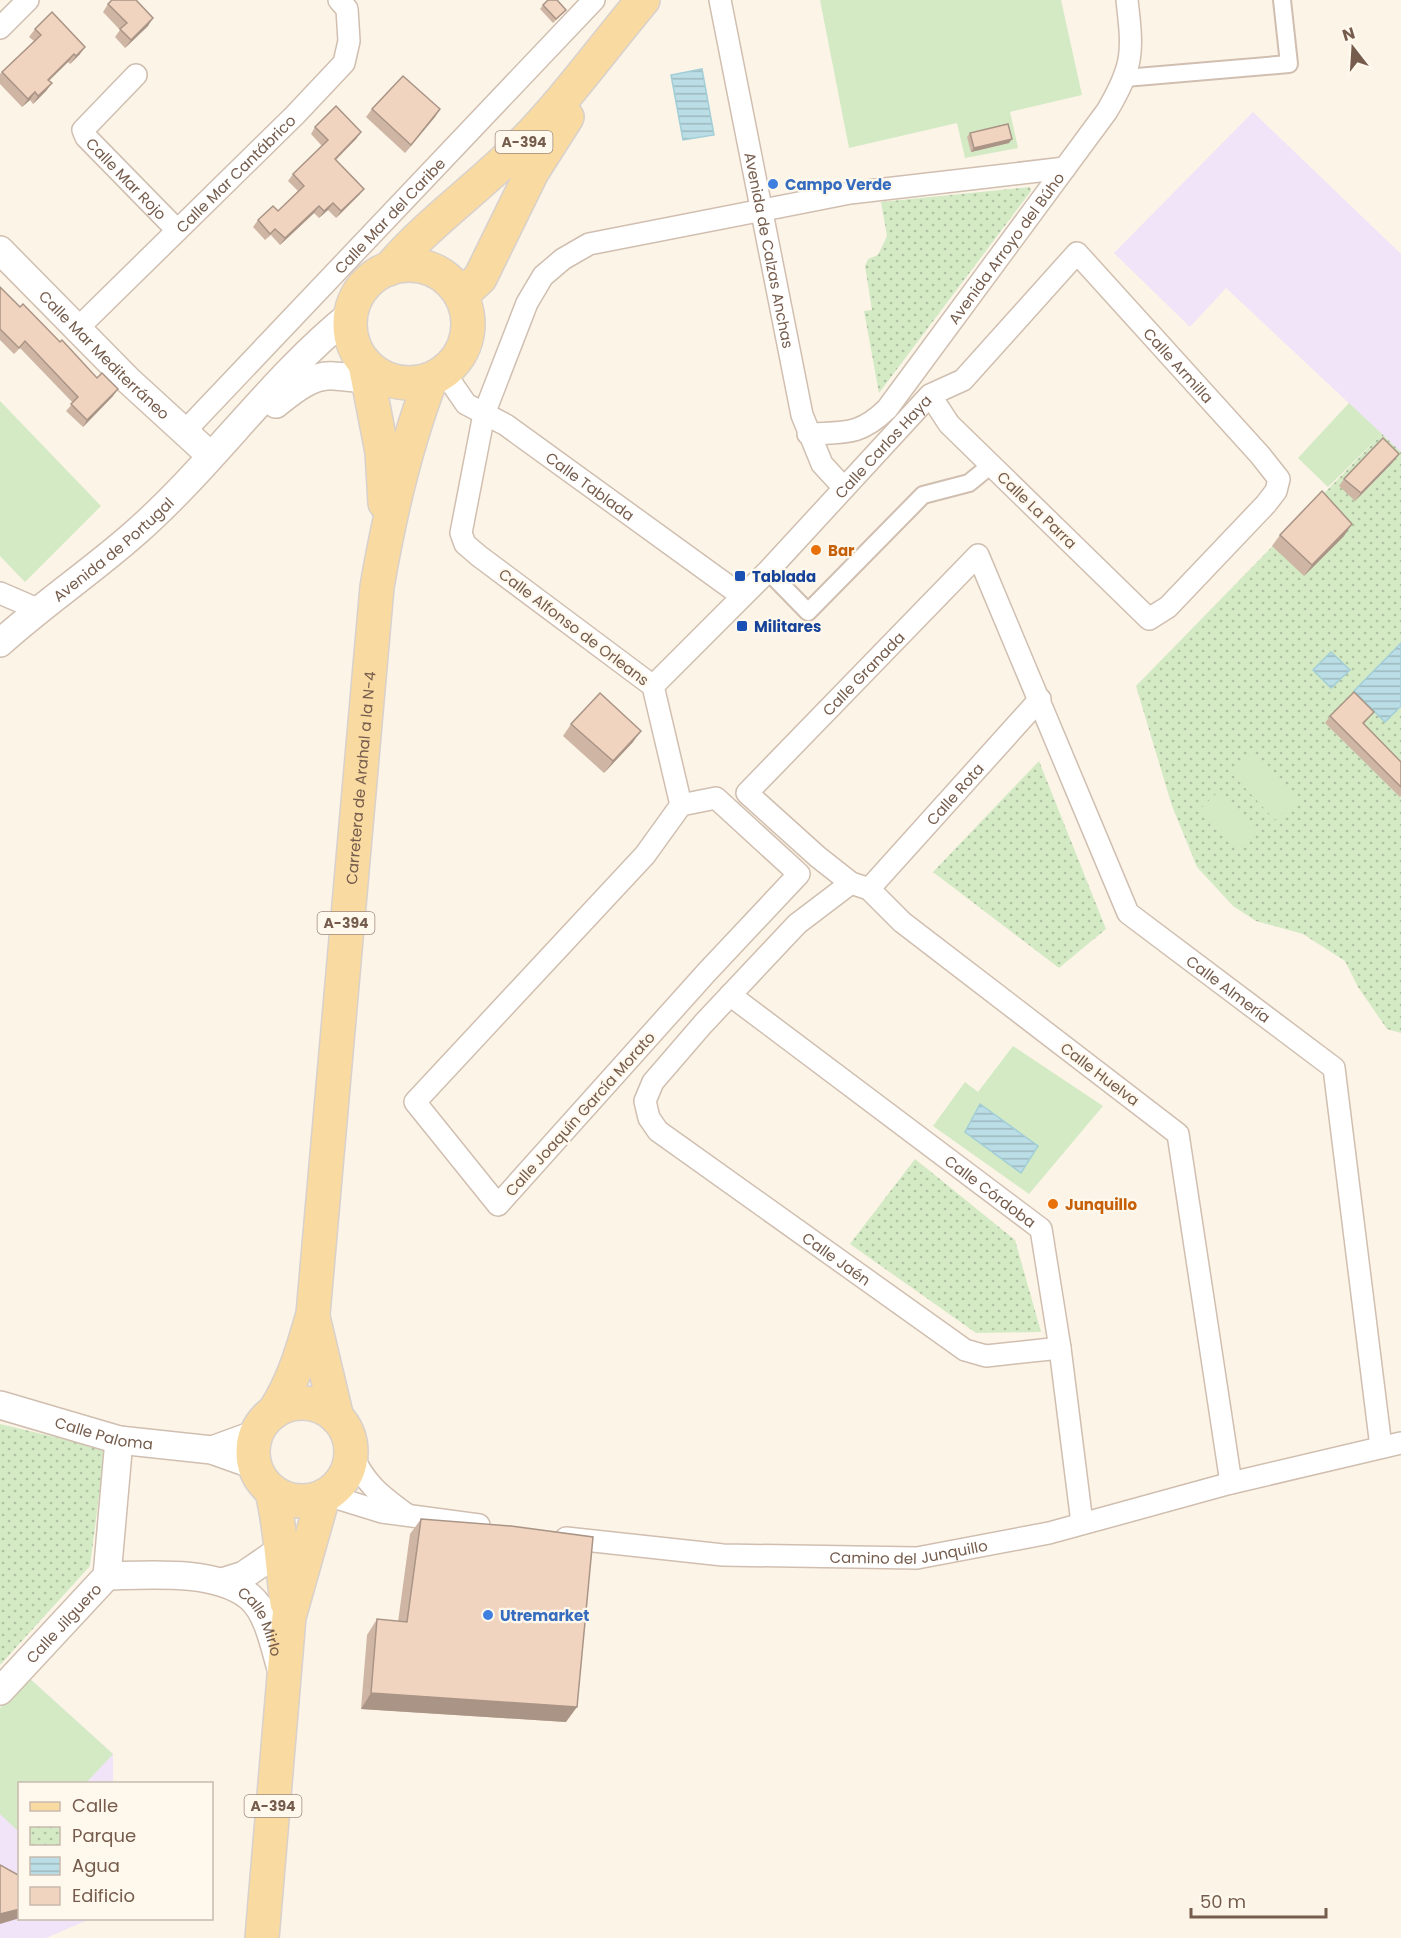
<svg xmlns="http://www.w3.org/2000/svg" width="1401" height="1938" viewBox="0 0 1401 1938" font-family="Poppins,sans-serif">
	<defs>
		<pattern id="park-dots" width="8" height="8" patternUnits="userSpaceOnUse" patternTransform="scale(1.5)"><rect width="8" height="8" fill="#d3eac5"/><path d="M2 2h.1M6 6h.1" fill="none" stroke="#b0c1a2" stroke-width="1.8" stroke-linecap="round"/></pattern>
		<pattern id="water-rules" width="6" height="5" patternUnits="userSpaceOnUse" patternTransform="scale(1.5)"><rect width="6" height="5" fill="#bbdee6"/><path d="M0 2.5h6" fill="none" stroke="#9db7bd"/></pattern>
	</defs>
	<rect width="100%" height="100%" fill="#fcf4e7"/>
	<g fill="#f1e4f8">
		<polygon points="1253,112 1401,254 1401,452 1226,288 1190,327 1114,253"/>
		<polygon points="28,1677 113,1754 113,1783 20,1784 20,1918 90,1919 46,1938 0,1938 0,1708"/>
	</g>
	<g fill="url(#park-dots)">
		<polygon points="1030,187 1031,191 879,393 864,311 872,310 865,266 868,259 878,255 887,236 881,202"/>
		<polygon points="1382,434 1401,452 1401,1033 1387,1029 1358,987 1345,961 1303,934 1256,921 1233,906 1197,867 1172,806 1136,686"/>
		<polygon points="1039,761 1106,929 1059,968 933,872"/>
		<polygon points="915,1159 1015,1240 1041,1332 976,1333 850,1244"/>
		<polygon points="0,1424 105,1449 90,1566 0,1665"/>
	</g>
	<g fill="#d3eac5">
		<polygon points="820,0 1061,0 1082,95 1010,112 1018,148 965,158 957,123 849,148"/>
		<polygon points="0,401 101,506 25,582 0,556"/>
		<polygon points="1349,403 1382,434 1328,487 1298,458"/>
		<polygon points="1253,753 1297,800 1275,820 1231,773"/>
		<polygon points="1220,790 1259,830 1238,850 1200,809"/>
		<polygon points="1013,1046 1103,1106 1029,1194 933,1126 965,1082 978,1092"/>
		<polygon points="28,1677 113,1754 86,1783 20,1784 19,1832 0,1814 0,1708"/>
	</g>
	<g fill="url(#water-rules)" stroke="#a2ced7" stroke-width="1.5">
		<polygon points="702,69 714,135 683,140 671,75"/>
		<polygon points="1401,643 1401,706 1385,722 1354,691"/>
		<polygon points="1331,652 1350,670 1331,688 1313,670"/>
		<polygon points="980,1104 1038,1146 1021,1173 965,1132"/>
	</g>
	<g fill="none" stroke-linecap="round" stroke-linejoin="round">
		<defs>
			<g id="pedestrian">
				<polyline points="1125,78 1289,64 1282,0"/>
				<polyline points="768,571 808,612 923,495 969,483 991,465"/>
			</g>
			<g id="minor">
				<path id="s1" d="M720,0l82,415 20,49 22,24"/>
				<polyline points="0,28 28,0"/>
				<path id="s2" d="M136,75l-53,55 3,7 91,93"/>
				<path id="s3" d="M77,329l218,-214 49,-52 5,-22 -2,-32 -8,-9"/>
				<path id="s4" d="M444,372l22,32 40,21 236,171"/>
				<path id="s5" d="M185,431l409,-431"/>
				<path id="s6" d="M808,434c37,-2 51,2 79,-25l220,-298c27,-46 26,-59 20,-111"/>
				<polyline points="0,593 37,609"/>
				<path id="s7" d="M653,686l115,-115 162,-176 33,-15 114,-127 183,202 19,24 -3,12 -10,13 -98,103 -19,12 -200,-195 -19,-29"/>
				<polygon points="716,798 799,874 706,973 498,1205 415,1102 645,855 681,805"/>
				<polyline points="681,805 653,686 479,556 465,544 461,533 484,414 527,303 543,276 563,259 589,244 850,193 1065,168"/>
				<path id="s8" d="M851,883l-54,41 -94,100 -50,58 -8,19 4,17 9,13 307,219 21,6 74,-8"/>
				<path id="s9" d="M869,889l171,-190"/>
				<path id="s10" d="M730,995l311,234 19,119 22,175"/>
				<path d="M351,1452c13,31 29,43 55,62"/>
				<path id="s11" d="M1231,1483l-53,-349 -276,-212 -33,-33 -18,-6 -33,-26 -71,-64 231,-238 150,358 206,155 47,379"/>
				<polyline points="327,1495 382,1512 479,1525"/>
				<path id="s12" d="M566,1538l157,17 194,3 132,-25 182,-50 170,-40"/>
			</g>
			<g id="tertiary">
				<path id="s13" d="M0,250l128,130 83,76"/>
				<path d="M276,404c16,-13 36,-30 58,-28 18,1 30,5 47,0"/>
				<path id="s14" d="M0,643c43,-39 91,-71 134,-109 78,-68 137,-156 217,-220"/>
				<path id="s15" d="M0,1405l119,35 93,10 42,15"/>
				<polyline points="212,1450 256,1434"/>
				<path id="s16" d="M107,1576c41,-1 109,-7 143,21 19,16 25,53 32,75"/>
				<polyline points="222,1582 244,1575 279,1551"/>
				<path id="s17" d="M0,1691l107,-115 12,-136"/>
			</g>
			<g id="primary">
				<circle cx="409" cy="324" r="59"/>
				<path d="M389,269c38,-45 88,-80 130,-122 45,-45 83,-98 124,-147"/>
				<polyline points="462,295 480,278 532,172 567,117"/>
				<polyline points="365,364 382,452 385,503"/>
				<polyline points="313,1317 337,1418"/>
				<circle cx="302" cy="1452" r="49"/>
				<path id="s18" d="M274,1412c20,-31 29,-63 39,-98l64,-727c12,-70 28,-141 54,-208"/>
				<path d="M272,1492c9,36 10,74 15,111"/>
				<polyline points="262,1938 289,1617 323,1497"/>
			</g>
		</defs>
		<use href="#pedestrian" stroke="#d0bfb0" stroke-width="20"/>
		<use href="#minor" stroke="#d0bfb0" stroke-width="24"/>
		<use href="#tertiary" stroke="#d0bfb0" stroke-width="30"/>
		<use href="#primary" stroke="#d8d1cd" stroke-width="36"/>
		<use href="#pedestrian" stroke="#fff" stroke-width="16"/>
		<use href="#minor" stroke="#fff" stroke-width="21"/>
		<use href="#tertiary" stroke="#fff" stroke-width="27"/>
		<use href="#primary" stroke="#f9daa1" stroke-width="33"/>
	</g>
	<g fill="#cfb6a4">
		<polygon points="108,4 148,26 125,48 115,37 120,30 103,12"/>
		<polygon points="543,5 566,10 553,23 540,9"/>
		<polygon points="35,29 80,54 70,64 68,62 49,81 52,83 46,91 33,104 30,100 22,107 0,84 0,74 34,41 29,37"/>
		<polygon points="372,109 440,109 405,153 366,117"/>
		<polygon points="315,127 361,132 356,139 336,160 364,189 359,195 336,218 328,210 319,218 314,213 280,245 271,235 265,240 253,227 258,220 278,211 298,191 288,181 293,174 322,146 311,134"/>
		<polygon points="970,133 1009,143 971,152 967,137"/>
		<polygon points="0,287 113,396 83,427 66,411 73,403 20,348 14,354 0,340"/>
		<polygon points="1393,462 1355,501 1339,486 1344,479"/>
		<polygon points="1280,535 1344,536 1304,576 1272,546"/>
		<polygon points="1374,712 1364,724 1401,762 1401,796 1400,797 1325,723 1330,716"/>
		<polygon points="571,724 633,742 604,773 563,736"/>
		<polygon points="421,1519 566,1722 361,1709 367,1635 377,1619 398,1622 410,1534"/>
	</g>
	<g fill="#a99486">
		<polygon points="153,18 148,26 125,48 131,40"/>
		<polygon points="85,47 80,54 70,64 76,56"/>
		<polygon points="74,54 68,62 42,87 48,80"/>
		<polygon points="52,83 46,91 33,104 38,96"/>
		<polygon points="35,92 30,100 22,107 28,99"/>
		<polygon points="440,109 435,117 405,153 411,145"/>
		<polygon points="361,132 356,139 330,165 335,159"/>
		<polygon points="1012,139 1009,143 971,152 974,148"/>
		<polygon points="364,189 359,195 336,218 341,211"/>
		<polygon points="333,203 328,210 319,218 324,211"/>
		<polygon points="319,206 314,213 280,245 285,238"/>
		<polygon points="118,389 113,396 83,427 87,420"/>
		<polygon points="1399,454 1393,462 1355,501 1361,493"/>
		<polygon points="1352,524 1344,536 1304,576 1312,565"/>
		<polygon points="641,731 633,742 604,773 613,761"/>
		<polygon points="371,1693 577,1707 566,1722 361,1709"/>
		<polygon points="20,1909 20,1918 0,1924 0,1914"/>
	</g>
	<g fill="#f1d4bf" stroke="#a99486" stroke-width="1.5">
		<polygon points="112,0 136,0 153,18 131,40 120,29 127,23 108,4"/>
		<polygon points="548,0 557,0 566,10 556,19 543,5"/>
		<polygon points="52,12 85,47 76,56 74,54 48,80 52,83 38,96 35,92 28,99 2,72 41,35 35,29"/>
		<polygon points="403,76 440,109 411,145 372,109"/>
		<polygon points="336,106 361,132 335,159 364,189 341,211 333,203 324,211 319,206 285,238 275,229 270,234 258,220 273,206 278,211 304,186 293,174 328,140 315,127"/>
		<polygon points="1008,124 1012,139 974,148 970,133"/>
		<polygon points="0,287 20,307 23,304 60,342 62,340 97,378 102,373 118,389 87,420 71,404 78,397 25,341 19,348 0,329"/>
		<polygon points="1383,438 1399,454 1361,493 1344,479"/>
		<polygon points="1322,491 1352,524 1312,565 1280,535"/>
		<polygon points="1354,692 1374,712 1363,723 1401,762 1401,787 1330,716"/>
		<polygon points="600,693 641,731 613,761 571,724"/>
		<polygon points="421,1519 511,1526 593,1537 577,1707 371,1693 377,1619 407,1622"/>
		<polygon points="0,1865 20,1876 20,1909 0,1914"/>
	</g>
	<g fill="#3f7fe0" stroke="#fff8ed" stroke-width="2">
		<circle cx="773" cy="184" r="6"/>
		<circle cx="488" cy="1615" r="6"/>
	</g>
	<g fill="#e8710a" stroke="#fff8ed" stroke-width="2">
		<circle cx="816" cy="550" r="6"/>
		<circle cx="1053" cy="1204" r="6"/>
	</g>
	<g fill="#1a4fb4" stroke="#fff8ed" stroke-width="2">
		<rect x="734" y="570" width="12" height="12" rx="3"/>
		<rect x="736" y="620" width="12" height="12" rx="3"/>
	</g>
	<g text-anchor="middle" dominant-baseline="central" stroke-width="4.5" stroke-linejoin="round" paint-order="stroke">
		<g fill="#fff8ed" stroke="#9e8b7c" stroke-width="1.5">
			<rect x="495.5" y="131" width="57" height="22" rx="4.5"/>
			<rect x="317.5" y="912" width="57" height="22" rx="4.5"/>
			<rect x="244.5" y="1795" width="57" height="22" rx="4.5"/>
		</g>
		<g font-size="14" font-weight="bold" fill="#755c4c">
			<text x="524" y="142">A-394</text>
			<text x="346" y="923">A-394</text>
			<text x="273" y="1806">A-394</text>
		</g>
		<g font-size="15" fill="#755c4c" stroke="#fff8ed">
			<text stroke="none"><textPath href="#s3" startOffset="222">Calle Mar Cantábrico</textPath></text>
			<text stroke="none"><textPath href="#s2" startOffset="142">Calle Mar Rojo</textPath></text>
			<text stroke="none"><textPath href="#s5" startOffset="297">Calle Mar del Caribe</textPath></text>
			<text stroke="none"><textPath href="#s6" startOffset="286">Avenida Arroyo del Búho</textPath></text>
			<text stroke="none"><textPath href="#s1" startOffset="255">Avenida de Calzas Anchas</textPath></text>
			<text stroke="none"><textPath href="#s13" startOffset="148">Calle Mar Mediterráneo</textPath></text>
			<text stroke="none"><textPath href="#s7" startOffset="760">Calle Armilla</textPath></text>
			<text stroke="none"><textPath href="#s7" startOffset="332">Calle Carlos Haya</textPath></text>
			<text stroke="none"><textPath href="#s4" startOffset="188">Calle Tablada</textPath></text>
			<text transform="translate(1037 510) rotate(44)">Calle La Parra</text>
			<text stroke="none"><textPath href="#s14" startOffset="147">Avenida de Portugal</textPath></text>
			<text transform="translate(574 627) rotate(37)">Calle Alfonso de Orleans</text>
			<text stroke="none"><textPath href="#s11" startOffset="1071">Calle Granada</textPath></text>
			<text stroke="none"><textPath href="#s18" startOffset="644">Carretera de Arahal a la N-4</textPath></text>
			<text stroke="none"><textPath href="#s9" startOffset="128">Calle Rota</textPath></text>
			<text stroke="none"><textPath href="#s11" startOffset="1750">Calle Almería</textPath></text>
			<text transform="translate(1100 1074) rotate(37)">Calle Huelva</text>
			<text transform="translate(580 1114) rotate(-48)">Calle Joaquín García Morato</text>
			<text stroke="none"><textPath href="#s10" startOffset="326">Calle Córdoba</textPath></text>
			<text stroke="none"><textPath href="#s8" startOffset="555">Calle Jaén</textPath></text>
			<text stroke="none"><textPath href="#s15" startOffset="108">Calle Paloma</textPath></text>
			<text stroke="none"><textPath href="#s12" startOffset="344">Camino del Junquillo</textPath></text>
			<text stroke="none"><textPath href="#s17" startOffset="93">Calle Jilguero</textPath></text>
			<text stroke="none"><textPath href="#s16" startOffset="174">Calle Mirlo</textPath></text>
		</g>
		<g font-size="15" font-weight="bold" fill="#366cbe" stroke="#fff8ed" text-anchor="start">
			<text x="785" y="184">Campo Verde</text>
			<text x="500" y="1615">Utremarket</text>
		</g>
		<g font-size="15" font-weight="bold" fill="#c56008" stroke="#fff8ed" text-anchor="start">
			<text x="828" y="550">Bar</text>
			<text x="1065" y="1204">Junquillo</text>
		</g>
		<g font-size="15" font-weight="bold" fill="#164399" stroke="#fff8ed" text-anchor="start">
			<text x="752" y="576">Tablada</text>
			<text x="754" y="626">Militares</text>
		</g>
	</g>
	<rect x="18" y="1782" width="195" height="138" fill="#fff8ed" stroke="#c8baad" stroke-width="1.5"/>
	<rect x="30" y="1802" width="30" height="9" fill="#f9daa1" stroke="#c8baad" stroke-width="1.5"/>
	<text x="72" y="1812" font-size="18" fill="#755c4c">Calle</text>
	<rect x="30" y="1827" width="30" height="18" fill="url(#park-dots)" stroke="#c8baad" stroke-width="1.5"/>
	<text x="72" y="1842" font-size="18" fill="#755c4c">Parque</text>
	<rect x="30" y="1857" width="30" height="18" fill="url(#water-rules)" stroke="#c8baad" stroke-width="1.5"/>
	<text x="72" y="1872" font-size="18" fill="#755c4c">Agua</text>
	<rect x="30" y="1887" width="30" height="18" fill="#f1d4bf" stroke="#c8baad" stroke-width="1.5"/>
	<text x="72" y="1902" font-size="18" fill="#755c4c">Edificio</text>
	<g transform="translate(1353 48) rotate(343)" stroke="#fff8ed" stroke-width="4.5" paint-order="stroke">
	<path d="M0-4.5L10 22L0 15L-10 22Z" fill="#755c4c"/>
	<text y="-9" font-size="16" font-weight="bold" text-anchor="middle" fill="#755c4c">N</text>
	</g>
	<path d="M1191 1908v9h135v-9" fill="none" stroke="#755c4c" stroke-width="3"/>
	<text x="1200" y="1908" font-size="18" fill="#755c4c" stroke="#fff8ed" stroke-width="4.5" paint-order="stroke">50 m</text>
</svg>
